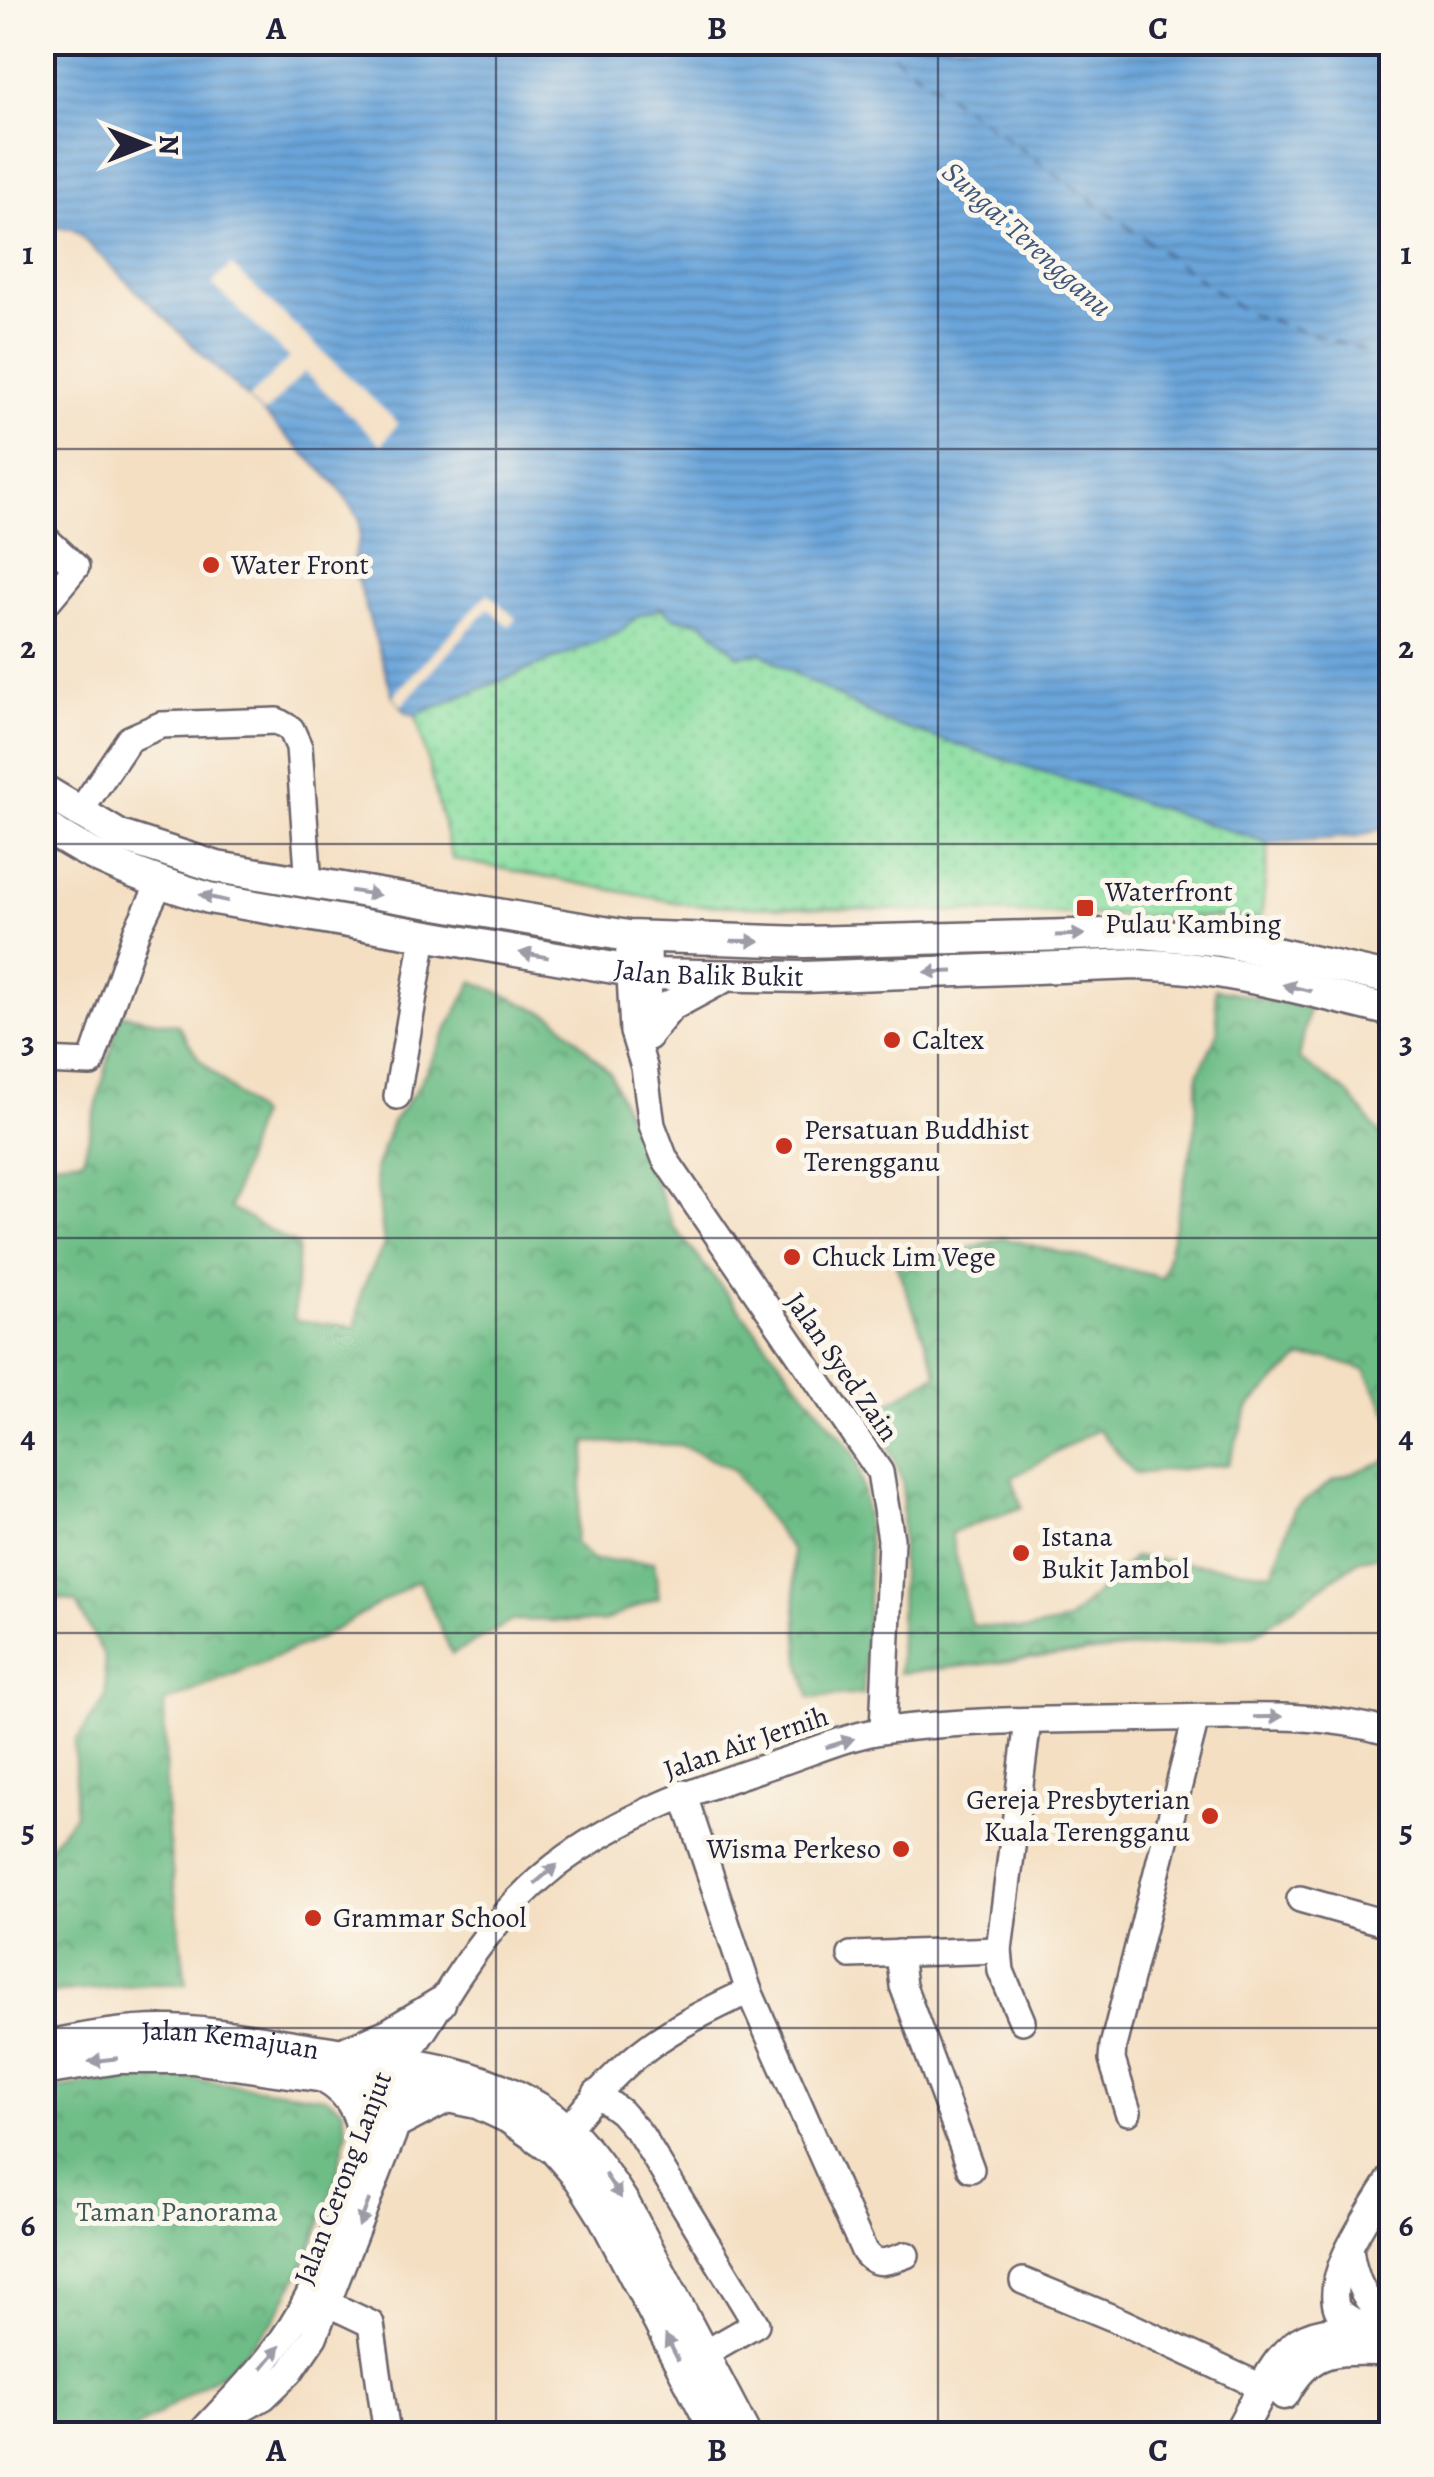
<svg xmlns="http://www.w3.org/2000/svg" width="1434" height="2477" viewBox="0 0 1434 2477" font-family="Alegreya,serif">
	<defs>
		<pattern id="grass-dots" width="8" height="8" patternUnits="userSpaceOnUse" patternTransform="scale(2.5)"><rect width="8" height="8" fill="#89dea1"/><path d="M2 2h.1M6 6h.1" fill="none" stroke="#76be8c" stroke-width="1.8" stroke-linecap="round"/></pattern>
		<pattern id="forest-crowns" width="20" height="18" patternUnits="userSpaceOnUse" patternTransform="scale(2.5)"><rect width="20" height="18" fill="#6ebd87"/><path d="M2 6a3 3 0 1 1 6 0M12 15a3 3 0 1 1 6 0" fill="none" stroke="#5a9970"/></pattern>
		<pattern id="water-rules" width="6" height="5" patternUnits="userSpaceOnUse" patternTransform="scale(2.5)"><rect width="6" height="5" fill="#6aa5da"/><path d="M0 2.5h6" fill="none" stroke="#5786b2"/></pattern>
	</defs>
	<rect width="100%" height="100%" fill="#fbf7ec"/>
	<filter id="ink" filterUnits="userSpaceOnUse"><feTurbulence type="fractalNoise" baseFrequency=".01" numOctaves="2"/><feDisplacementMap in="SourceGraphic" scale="20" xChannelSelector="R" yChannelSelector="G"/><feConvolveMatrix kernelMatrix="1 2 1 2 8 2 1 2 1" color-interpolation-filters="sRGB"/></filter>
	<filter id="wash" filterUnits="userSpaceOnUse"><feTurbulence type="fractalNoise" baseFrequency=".0048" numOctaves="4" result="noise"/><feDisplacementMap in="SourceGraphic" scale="40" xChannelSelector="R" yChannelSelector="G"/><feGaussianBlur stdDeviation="2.25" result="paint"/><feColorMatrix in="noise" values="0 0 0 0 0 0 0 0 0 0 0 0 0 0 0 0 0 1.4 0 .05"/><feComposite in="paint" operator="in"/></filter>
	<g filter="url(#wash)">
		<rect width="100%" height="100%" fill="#f4dfc3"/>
		<polygon fill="url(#grass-dots)" stroke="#56806e" stroke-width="2.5" points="657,607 680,619 704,623 739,656 762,652 780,665 886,722 1269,843 1261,919 690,905 452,859 416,715 618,633 638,616"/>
		<g fill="url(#forest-crowns)" stroke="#487061" stroke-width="2.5">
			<path d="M473,981l82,36 55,56 64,154 181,228c22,78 12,159 8,239l-53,4 -10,-37 -8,-110 -60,-82 -52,-24 -93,-3 -12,101 17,17 62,2 5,35 -57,25 -88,-2 -62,34 -33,-74 -98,58 -157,65 3,124 19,157h-38l-105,10 -1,-139 33,-41v-71l31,-46 -2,-41 -28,-53 -33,-9v-431l40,-4 37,-145 58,11 21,34 59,56 -28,93 68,38 -4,74 62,7 6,-38 22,-44 -9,-75 17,-48 24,-32z"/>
			<polygon points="1215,989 1309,1007 1299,1059 1349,1094 1391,1149 1391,1419 1365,1370 1326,1358 1300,1358 1249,1406 1228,1464 1135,1474 1098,1429 1012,1478 1022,1507 951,1533 971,1625 1027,1630 1067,1622 1134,1557 1273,1573 1294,1509 1335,1479 1391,1459 1391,1553 1361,1559 1254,1635 899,1673 903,1483 875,1411 938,1374 894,1259 946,1255 1003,1238 1163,1278 1195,1132 1198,1074 1218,1033"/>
			<polygon points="169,2076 325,2097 342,2108 347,2131 335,2182 308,2257 275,2319 230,2368 127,2434 43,2434 43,2091 103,2081"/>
		</g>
		<polygon fill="url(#water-rules)" stroke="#46648a" stroke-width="2.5" points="42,43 1391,43 1391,825 1360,836 1269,843 886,722 780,665 762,652 739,656 704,623 673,617 662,608 638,616 618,633 416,715 407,713 393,696 352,563 360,537 359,518 336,484 73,229 43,226"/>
		<g fill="#f4dfc3">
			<polygon points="231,265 398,423 382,445 304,372 264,414 248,399 289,358 212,284"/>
			<polygon points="488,593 516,619 509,626 488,608 401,706 393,696"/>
		</g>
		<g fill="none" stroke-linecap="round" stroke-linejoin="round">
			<polyline stroke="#3f567b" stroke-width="2.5" stroke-dasharray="12 10" stroke-linecap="butt" points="875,42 1245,312 1392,360"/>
		</g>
	</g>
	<g filter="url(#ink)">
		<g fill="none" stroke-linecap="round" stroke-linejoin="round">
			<defs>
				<g id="minor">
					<polyline points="42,535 76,567 42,608"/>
					<polyline points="79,813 129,739 161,725 277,721 291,729 299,747 309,884"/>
					<polyline points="628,936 633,1032 644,1067 652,1125 665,1159 880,1472 891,1539 883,1730"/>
					<polyline points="648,938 649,1037"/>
					<polyline points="42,1061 91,1063 137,930 160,883"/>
					<polyline points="397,1096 424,936"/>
					<path d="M683,1793l66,198 115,260c12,17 24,10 42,4"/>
					<polyline points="1300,1899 1392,1925"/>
					<polyline points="899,1953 903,1986 971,2169"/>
					<polyline points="851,1955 999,1950"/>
					<polyline points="1022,2021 1001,1971 999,1950 1028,1721"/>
					<polyline points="596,2093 621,2112 641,2135 756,2324 702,2355"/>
					<polyline points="1128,2112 1112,2060 1113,2046 1196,1718"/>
					<path d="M567,2130c58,-75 98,-100 182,-139"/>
					<path d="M1350,2247c3,34 18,58 42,83"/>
					<polyline points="1023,2281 1120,2321 1264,2388"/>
					<polyline points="329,2304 371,2324 387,2434"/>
					<path d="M1370,2332l-32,-21c-17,-34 36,-104 54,-135"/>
					<polyline points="221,2421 264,2397 290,2372 314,2337 404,2107"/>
					<path d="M205,2428c42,-45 76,-77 104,-133l92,-235c24,-26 39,-58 59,-87 26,-39 58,-78 95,-107 70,-54 149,-79 232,-106 32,-11 67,-26 101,-30 92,-12 186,-10 279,-12 76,-1 150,-7 225,15"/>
				</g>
				<g id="major">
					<polyline points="42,789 120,836 217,867 628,936 805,942 1143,933 1222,941 1392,979"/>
					<path id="s1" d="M42,824c51,37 108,56 167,74l440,76 155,3 332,-13c90,3 169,26 256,47"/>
					<polyline points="651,1029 670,1006 722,978"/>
					<path id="s2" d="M42,2047c43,-9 85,-17 129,-16 55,2 111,14 166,22 70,10 141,17 203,56 37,23 62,60 85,96l120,229"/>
					<polyline points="348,2051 389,2034 440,2003"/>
					<polyline points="42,2070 119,2058 192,2058 410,2089 477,2103 509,2118 554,2149 580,2179 604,2217 717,2434"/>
					<path d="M325,2078c31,17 37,41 41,75"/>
					<polyline points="399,2122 449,2096"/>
					<path d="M1284,2394c24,-45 47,-45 95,-44"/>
					<path d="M1238,2434c47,-84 47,-113 154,-100"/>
				</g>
			</defs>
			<use href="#minor" stroke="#6c646b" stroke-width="30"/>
			<use href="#major" stroke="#6c646b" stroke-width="35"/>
			<use href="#minor" stroke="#fff" stroke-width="25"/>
			<use href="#major" stroke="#fff" stroke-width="30"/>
		</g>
		<defs><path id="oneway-solid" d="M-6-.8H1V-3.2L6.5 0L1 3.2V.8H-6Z" transform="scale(2.5)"/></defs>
		<g fill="#9c9ca7">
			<use href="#oneway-solid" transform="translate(365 893) rotate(9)"/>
			<use href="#oneway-solid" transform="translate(214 898) rotate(-167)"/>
			<use href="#oneway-solid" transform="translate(1070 935) rotate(-2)"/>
			<use href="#oneway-solid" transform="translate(745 941) rotate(1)"/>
			<use href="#oneway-solid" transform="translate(534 955) rotate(-170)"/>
			<use href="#oneway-solid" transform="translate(939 972) rotate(178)"/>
			<use href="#oneway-solid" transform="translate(1297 988) rotate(-167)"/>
			<use href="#oneway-solid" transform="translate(1268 1717) rotate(-1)"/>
			<use href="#oneway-solid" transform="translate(840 1743) rotate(-17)"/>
			<use href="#oneway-solid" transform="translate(546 1874) rotate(-40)"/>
			<use href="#oneway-solid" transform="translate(103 2060) rotate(173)"/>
			<use href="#oneway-solid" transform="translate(613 2186) rotate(56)"/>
			<use href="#oneway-solid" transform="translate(364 2213) rotate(111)"/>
			<use href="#oneway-solid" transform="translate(672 2348) rotate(-117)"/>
			<use href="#oneway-solid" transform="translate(271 2357) rotate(-50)"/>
		</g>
	</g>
	<path fill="none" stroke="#22223b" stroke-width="2.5" stroke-opacity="0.55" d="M496,42v2392M938,42v2392M42,449h1350M42,844h1350M42,1238h1350M42,1633h1350M42,2028h1350"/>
	<g fill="#c8321e" stroke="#fbf7ec" stroke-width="4">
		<circle cx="211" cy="565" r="10"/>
		<rect x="1075" y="898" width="20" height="20" rx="5"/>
		<circle cx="892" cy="1040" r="10"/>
		<circle cx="784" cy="1146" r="10"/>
		<circle cx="792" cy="1257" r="10"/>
		<circle cx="1021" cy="1553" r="10"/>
		<circle cx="1210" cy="1816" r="10"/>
		<circle cx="901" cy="1849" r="10"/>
		<circle cx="313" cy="1918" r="10"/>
	</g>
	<g text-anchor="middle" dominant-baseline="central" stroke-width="10" stroke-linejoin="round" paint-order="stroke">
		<g font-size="28" fill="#22223b" stroke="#fbf7ec" text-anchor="start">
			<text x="231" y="565">Water Front</text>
			<text x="1105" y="892">Waterfront<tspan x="1105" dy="32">Pulau Kambing</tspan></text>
			<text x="912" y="1040">Caltex</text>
			<text x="804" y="1130">Persatuan Buddhist<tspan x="804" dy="32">Terengganu</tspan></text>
			<text x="812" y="1257">Chuck Lim Vege</text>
			<text x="1041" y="1537">Istana<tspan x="1041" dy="32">Bukit Jambol</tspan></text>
			<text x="1190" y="1800" text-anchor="end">Gereja Presbyterian<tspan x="1190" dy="32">Kuala Terengganu</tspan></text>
			<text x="881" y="1849" text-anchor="end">Wisma Perkeso</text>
			<text x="333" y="1918">Grammar School</text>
		</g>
		<g font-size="28" fill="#22223b" stroke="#fbf7ec">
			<text stroke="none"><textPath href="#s1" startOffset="690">Jalan Balik Bukit</textPath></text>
			<text transform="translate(842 1367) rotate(55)">Jalan Syed Zain</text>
			<text transform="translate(746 1743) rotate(-19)">Jalan Air Jernih</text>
			<text stroke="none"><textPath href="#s2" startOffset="190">Jalan Kemajuan</textPath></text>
			<text transform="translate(343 2178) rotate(-69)">Jalan Cerong Lanjut</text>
		</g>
		<g font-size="28" fill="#415a5a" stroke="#fbf7ec">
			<text x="177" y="2212">Taman Panorama</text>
		</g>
		<g font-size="30" font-style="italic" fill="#3f567b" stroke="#fbf7ec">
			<text transform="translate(1027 239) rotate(42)">Sungai Terengganu</text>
		</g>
	</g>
	<rect width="1434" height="2477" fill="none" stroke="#fbf7ec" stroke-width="110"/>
	<g transform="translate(145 145) rotate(90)" stroke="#fbf7ec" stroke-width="8" paint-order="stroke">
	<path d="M0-8L18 38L0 25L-18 38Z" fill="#22223b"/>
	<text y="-15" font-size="28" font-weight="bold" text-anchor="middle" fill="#22223b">N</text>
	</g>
	<rect x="55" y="55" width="1324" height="2367" fill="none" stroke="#22223b" stroke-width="4"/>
	<g font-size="32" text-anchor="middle" font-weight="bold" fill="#22223b">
		<text x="276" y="39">A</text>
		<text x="717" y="39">B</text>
		<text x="1158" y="39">C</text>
		<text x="28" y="264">1</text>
		<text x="1406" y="264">1</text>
		<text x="28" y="658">2</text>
		<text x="1406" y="658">2</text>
		<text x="28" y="1053">3</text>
		<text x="1406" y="1053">3</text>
		<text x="28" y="1447">4</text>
		<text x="1406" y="1447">4</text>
		<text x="28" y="1842">5</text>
		<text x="1406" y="1842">5</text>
		<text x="28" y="2236">6</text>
		<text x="1406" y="2236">6</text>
		<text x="276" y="2461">A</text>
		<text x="717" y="2461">B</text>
		<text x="1158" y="2461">C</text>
	</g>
</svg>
